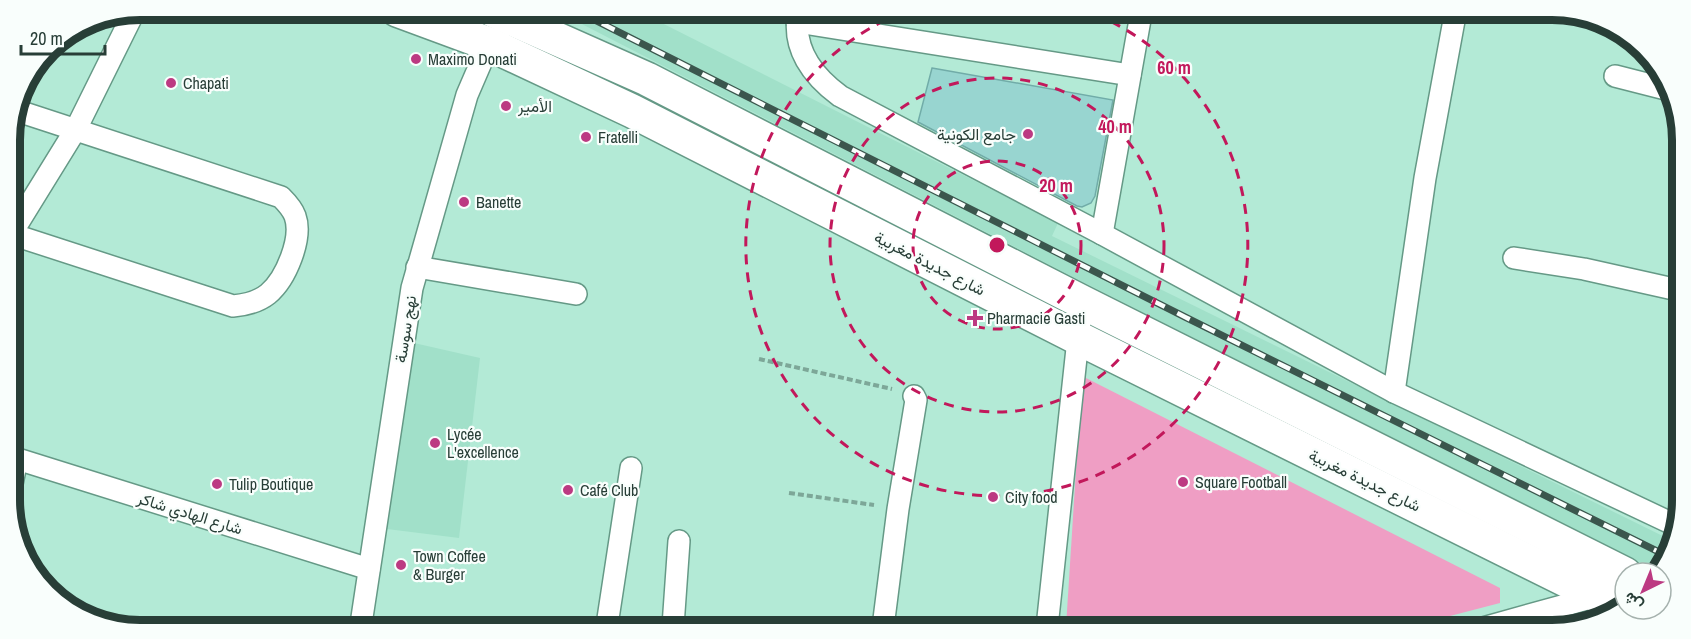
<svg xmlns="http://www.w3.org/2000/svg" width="1691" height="639" viewBox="0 0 1691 639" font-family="'Archivo Narrow',Vazirmatn,sans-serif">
	<rect width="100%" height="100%" fill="#b3ead6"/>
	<g fill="#a1e0c9">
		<polygon points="551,11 638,11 1058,223 1052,236 1675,542 1655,570 1081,281 574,20"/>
		<polygon points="414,343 480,358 459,538 387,529"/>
	</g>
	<polygon fill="#ef9ec4" points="1082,376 1500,588 1500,603 1400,629 1066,627"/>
	<polygon fill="#98d5d0" stroke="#71aca8" stroke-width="1.5" points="932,68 1113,100 1095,196 1091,203 1082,207 1077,206 918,122"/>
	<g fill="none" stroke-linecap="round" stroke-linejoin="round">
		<defs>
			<g id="street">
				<path d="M799,12c-8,36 14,64 41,84l262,138 292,158 281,133"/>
				<polyline points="797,22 1130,75"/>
				<polyline points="1615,76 1666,89"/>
				<path d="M11,234l222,72c12,-1 25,-4 35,-12 18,-15 35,-56 27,-78 -3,-8 -9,-14 -14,-19l-266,-87"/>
				<polyline points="1102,234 1141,14"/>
				<polyline points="10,236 76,129 135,10"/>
				<polyline points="1514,258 1584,269 1678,290"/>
				<polyline points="417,267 576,294"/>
				<polyline points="1394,392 1425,178 1455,15"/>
				<polyline points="11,457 369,569"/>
				<polyline points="11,489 17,459"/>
				<polyline points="361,624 412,288 467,95 489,44"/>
				<polyline points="607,625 631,468"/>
				<polyline points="673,626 679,541"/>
				<polyline points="883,627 898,509 916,400 914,396"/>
				<polyline points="1047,627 1082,302"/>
				<polyline points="1479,629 1598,596"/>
			</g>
			<g id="primary">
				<polyline points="397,10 489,44 632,111 1078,338 1620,607"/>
				<polyline points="494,11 647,79 1082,302 1625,574"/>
			</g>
		</defs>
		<use href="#street" stroke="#659986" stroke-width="24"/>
		<use href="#primary" stroke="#659986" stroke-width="36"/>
		<g stroke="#7da798" stroke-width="4" stroke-dasharray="6 3" stroke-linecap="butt">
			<polyline points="759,359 892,389"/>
			<polyline points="789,493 874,505"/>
		</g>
		<use href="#street" stroke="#fff" stroke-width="21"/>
		<use href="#primary" stroke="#fff" stroke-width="33"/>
		<defs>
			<polyline id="rail" points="577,11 1185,317 1665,555"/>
		</defs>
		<use href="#rail" stroke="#3b564d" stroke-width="7"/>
		<use href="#rail" stroke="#f9fefc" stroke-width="4.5" stroke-dasharray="14" stroke-linecap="butt"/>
	</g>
	<g fill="none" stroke="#c2185b" stroke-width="3" stroke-dasharray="10 8">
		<circle cx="997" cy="245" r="84"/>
		<circle cx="997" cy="245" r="167"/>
		<path d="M1095 14A251 251 0 1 1 901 13"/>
	</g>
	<g fill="#bc3a82" stroke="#f9fefc" stroke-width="2">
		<circle cx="416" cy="59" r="6"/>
		<circle cx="171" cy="83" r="6"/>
		<circle cx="506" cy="106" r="6"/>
		<circle cx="1028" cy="134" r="6"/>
		<circle cx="586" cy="137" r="6"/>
		<circle cx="464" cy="202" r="6"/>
		<path d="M972 309h6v6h6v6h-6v6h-6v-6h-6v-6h6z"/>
		<circle cx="435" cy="443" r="6"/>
		<circle cx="1183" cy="482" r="6"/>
		<circle cx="217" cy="484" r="6"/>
		<circle cx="568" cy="490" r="6"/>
		<circle cx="993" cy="497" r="6"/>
		<circle cx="401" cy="565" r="6"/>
	</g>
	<g text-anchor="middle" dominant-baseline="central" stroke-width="4.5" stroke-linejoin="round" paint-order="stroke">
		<g font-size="16" fill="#283e37" stroke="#f9fefc" text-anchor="start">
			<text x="428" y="59">Maximo Donati</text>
			<text x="183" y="83">Chapati</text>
			<text x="518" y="106">الأمير</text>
			<text x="1016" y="134" text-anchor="end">جامع الكونية</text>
			<text x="598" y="137">Fratelli</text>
			<text x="476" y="202">Banette</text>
			<text x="987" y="318">Pharmacie Gasti</text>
			<text x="447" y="434">Lycée<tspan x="447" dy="18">L'excellence</tspan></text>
			<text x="1195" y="482">Square Football</text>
			<text x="229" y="484">Tulip Boutique</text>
			<text x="580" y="490">Café Club</text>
			<text x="1005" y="497">City food</text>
			<text x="413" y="556">Town Coffee<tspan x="413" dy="18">&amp; Burger</tspan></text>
		</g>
		<g font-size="16" fill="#283e37" stroke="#f9fefc">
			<text transform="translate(930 263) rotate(27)">شارع جديدة مغربية</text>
			<text transform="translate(405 329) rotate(-81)">نهج سوسة</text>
			<text transform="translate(1365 480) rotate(26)">شارع جديدة مغربية</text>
			<text transform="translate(190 513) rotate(17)">شارع الهادي شاكر</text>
		</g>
	</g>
	<path d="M0 0H1691V639H0ZM140 20H1552A120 120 0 0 1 1672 140V500A120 120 0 0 1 1552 620H140A120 120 0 0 1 20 500V140A120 120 0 0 1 140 20Z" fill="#f9fefc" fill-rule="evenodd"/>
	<path fill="none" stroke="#283e37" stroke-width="8" d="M140 20H1552A120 120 0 0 1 1672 140V500A120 120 0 0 1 1552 620H140A120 120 0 0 1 20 500V140A120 120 0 0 1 140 20Z"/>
	<circle cx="997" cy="245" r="9" fill="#c2185b" stroke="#f9fefc" stroke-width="3"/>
	<g font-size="18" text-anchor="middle" font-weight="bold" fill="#c2185b" stroke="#f9fefc" stroke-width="4.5" stroke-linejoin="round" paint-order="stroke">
		<text x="1174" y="74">60 m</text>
		<text x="1115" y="133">40 m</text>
		<text x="1056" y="192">20 m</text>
	</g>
	<g transform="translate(1643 591) rotate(223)"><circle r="28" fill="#f9fefc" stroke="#a5b1ad" stroke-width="1.5"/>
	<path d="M0-4.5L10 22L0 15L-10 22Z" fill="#bc3a82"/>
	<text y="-9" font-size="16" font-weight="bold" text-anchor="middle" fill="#283e37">ش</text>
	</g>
	<path d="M21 45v9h84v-9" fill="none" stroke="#283e37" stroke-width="3"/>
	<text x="30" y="45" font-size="18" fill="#283e37" stroke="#f9fefc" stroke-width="4.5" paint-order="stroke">20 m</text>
</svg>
